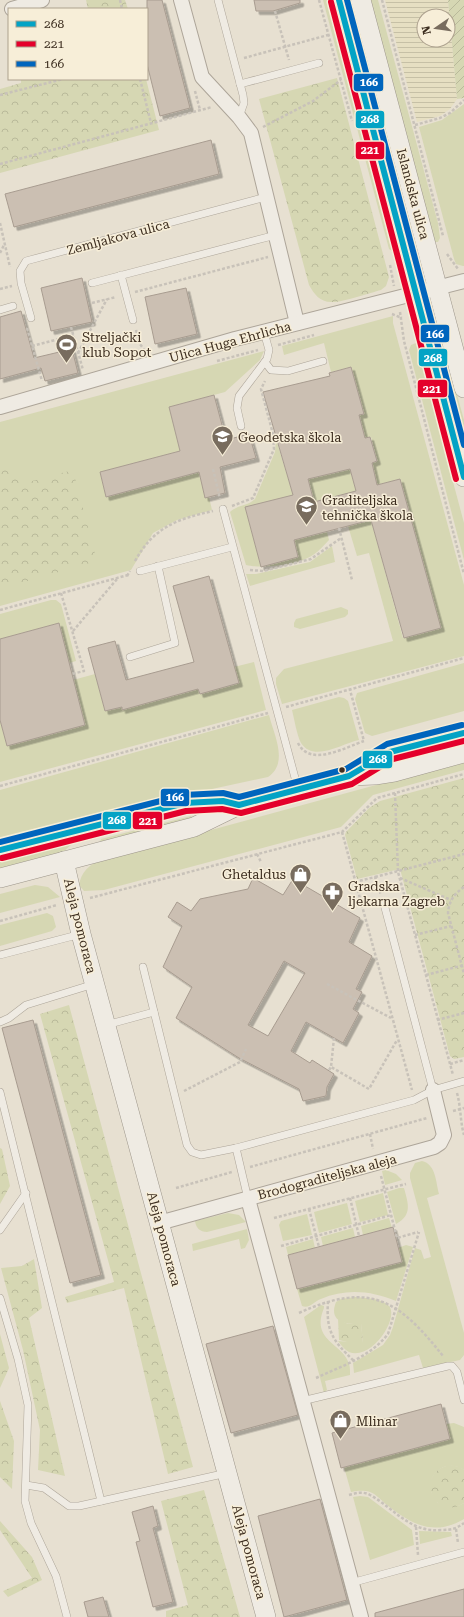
<svg xmlns="http://www.w3.org/2000/svg" width="464" height="1617" viewBox="0 0 464 1617" font-family="'Roboto Serif',serif">
	<defs>
		<pattern id="farmland-rules" width="6" height="5" patternUnits="userSpaceOnUse"><rect width="6" height="5" fill="#e6dfc2"/><path d="M0 2.5h6" fill="none" stroke="#c6c0a6"/></pattern>
		<pattern id="forest-crowns" width="20" height="18" patternUnits="userSpaceOnUse"><rect width="20" height="18" fill="#d6d7b3"/><path d="M2 6a3 3 0 1 1 6 0M12 15a3 3 0 1 1 6 0" fill="none" stroke="#b9b99a"/></pattern>
		<pattern id="garden-furrows" width="10" height="10" patternUnits="userSpaceOnUse"><rect width="10" height="10" fill="#d6d7b3"/><path d="M-1 1l2-2M0 10L10 0M9 11l2-2" fill="none" stroke="#b9b99a"/></pattern>
		<filter id="shadow"><feDropShadow dx="3.5" dy="3.5" stdDeviation="0" flood-color="#0004"/></filter>
	</defs>
	<rect width="100%" height="100%" fill="#e7e0d1"/>
	<path fill="url(#farmland-rules)" fill-rule="evenodd" d="M385,0h63l9,99 -7,10 -10,7 -23,6zM424,16h24v24h-24z"/>
	<g fill="#d6d7b3">
		<polygon points="323,0 332,0 399,252 395,253 389,249"/>
		<polygon points="348,0 352,0 418,247 413,249"/>
		<polygon points="369,0 378,0 438,223 440,238 438,242 434,242"/>
		<polygon points="464,104 464,266 463,266 456,264 454,259 419,127 442,120"/>
		<polygon points="393,316 393,323 464,585 464,656 282,704 276,684 276,678 284,669 393,641 369,553 357,556 348,526 371,520 403,638 441,628 400,479 377,485 372,463 377,461 371,437 365,438 359,415 364,414 351,367 331,372 324,343 284,355 282,346"/>
		<polygon points="442,340 464,420 464,439 438,341"/>
		<polygon points="416,343 464,523 464,560 409,350 411,345"/>
		<polygon points="264,351 260,360 225,392 169,407 180,451 100,472 106,497 199,472 205,497 209,497 212,510 177,520 153,533 131,570 0,606 0,422"/>
		<path d="M276,439l17,56 -48,12 16,60 37,-10 -4,-17 33,-8 2,8c-5,5 -10,11 -16,15 -14,10 -51,14 -67,10l-16,-53c7,-7 18,-6 25,-13l20,-47z"/>
		<polygon points="350,469 356,491 314,502 308,479"/>
		<polygon points="332,546 335,562 250,586 246,574 256,574 310,562"/>
		<polygon points="51,600 56,600 61,604 76,661 69,663 59,623 0,639 0,614"/>
		<polygon points="341,607 348,610 348,614 345,617 300,629 294,627 294,623 296,619"/>
		<polygon points="254,662 266,710 0,782 0,720 7,746 85,725 73,680 95,674 105,711 122,707 122,709 197,686 200,694 238,683 234,667"/>
		<polygon points="464,663 464,711 372,736 365,733 355,699 357,693"/>
		<path d="M339,697l5,1 4,3 11,39c-16,3 -45,23 -58,3 -4,-7 -7,-25 -9,-33z"/>
		<path d="M269,715c5,20 20,48 -1,62l-107,23 -161,42v-52z"/>
		<path d="M464,761v9l-91,25 -32,32 -237,63 -20,1 -5,-6c2,-12 10,-21 22,-25z"/>
		<polygon points="191,816 193,818 100,842 101,839"/>
		<polygon points="71,841 73,843 63,852 0,869 0,859"/>
		<polygon points="35,885 48,887 60,897 0,913 0,894"/>
		<polygon points="47,913 53,916 56,927 52,931 0,946 0,925"/>
		<path d="M422,1161c14,3 14,22 17,33l-12,4 37,135v22l-4,5 -37,8 -4,-13 -65,18 -1,-10 30,-18 7,-10 3,-8 22,-79 6,2 3,9 7,-2 -21,-79v-5l5,-10z"/>
		<polygon points="386,1170 396,1174 402,1180 385,1185 382,1171"/>
		<path d="M399,1188h5c4,15 9,27 -8,36l-9,-32z"/>
		<polygon points="383,1193 388,1215 360,1222 355,1201"/>
		<polygon points="347,1203 352,1224 319,1233 314,1212"/>
		<path d="M228,1213l11,2 7,7 -39,10c-7,0 -11,-4 -12,-11z"/>
		<polygon points="307,1214 312,1235 283,1241 279,1225 281,1221"/>
		<polygon points="389,1218 392,1228 363,1235 361,1226"/>
		<polygon points="353,1228 355,1237 323,1246 321,1237"/>
		<polygon points="247,1229 249,1240 245,1248 241,1249 239,1239 193,1251 192,1244"/>
		<polygon points="313,1239 315,1248 288,1255 286,1247"/>
		<path d="M406,1245l7,2 -17,54c-24,-10 -50,-13 -75,-2 -7,2 -11,10 -19,7l-5,-17 104,-27 -3,-14z"/>
		<path d="M355,1297c10,1 25,1 33,8 13,10 -15,56 -39,47 -4,-2 -8,-7 -11,-11l25,2 -2,-19c-15,1 -33,-2 -25,-22l5,-3z"/>
		<path d="M321,1305l3,1v2c-16,38 30,35 26,67l-25,6 2,9 -3,3 -20,-76z"/>
		<path d="M454,1423l10,4v43c-12,-8 -26,-4 -32,8l-1,14 7,11 20,3 6,-3v16c-30,18 -53,5 -77,-14 -5,-4 -11,-11 -17,-13 -7,-2 -13,-1 -19,0l-7,-25 106,-28 -4,-15z"/>
		<polygon points="360,1496 368,1497 412,1530 414,1545 370,1560 353,1497"/>
		<polygon points="419,1531 451,1532 452,1536 420,1544"/>
	</g>
	<g fill="url(#forest-crowns)">
		<polygon points="86,0 125,0 128,9 88,9"/>
		<path d="M337,78l52,199 -3,9 -5,4c-11,3 -40,13 -50,12 -11,0 -17,-8 -22,-17l-50,-186z"/>
		<polygon points="21,79 146,79 159,130 0,173 0,89 21,83"/>
		<polygon points="0,459 12,470 21,484 73,470 97,561 0,589"/>
		<polygon points="464,778 464,1057 454,1059 450,1056 400,869 357,879 345,835 346,832 369,808 380,801"/>
		<polygon points="69,1005 193,1467 168,1474 124,1288 67,1303 65,1297 114,1282 40,1014"/>
		<polygon points="0,1148 2,1149 10,1186 0,1204"/>
		<polygon points="34,1259 42,1308 29,1318 65,1476 38,1470 40,1430 23,1350 1,1268 22,1266"/>
		<polygon points="338,1319 348,1324 361,1323 363,1343 351,1343 339,1340"/>
		<polygon points="0,1334 9,1368 0,1388"/>
		<polygon points="0,1401 14,1441 12,1489 0,1477"/>
		<path d="M450,1465l10,2 4,3v33c-30,20 -51,-31 -14,-38z"/>
		<polygon points="204,1490 240,1617 166,1617 166,1611 188,1605 161,1501"/>
		<polygon points="0,1521 32,1557 42,1580 8,1597 3,1591 32,1578 0,1530"/>
	</g>
	<polygon fill="url(#garden-furrows)" points="448,0 464,0 464,98 457,99"/>
	<g fill="#cbbfb2" stroke="#a89c90" fill-rule="evenodd" filter="url(#shadow)">
		<polygon points="147,0 162,0 190,108 160,116 147,64"/>
		<polygon points="254,0 300,0 300,3 273,11 256,11"/>
		<polygon points="211,140 219,174 14,227 5,194"/>
		<polygon points="82,278 92,322 51,331 41,288"/>
		<polygon points="186,288 197,334 155,344 145,297"/>
		<polygon points="21,311 34,358 72,349 78,373 45,381 41,368 0,379 0,317"/>
		<path d="M351,367l13,47 -5,1 6,23 5,-1 7,24 -5,2 5,22 23,-6 41,149 -37,10 -33,-118 -77,20 4,17 -37,10 -16,-60 48,-12 -30,-103 67,-16 -1,-3zM350,469l6,22 -42,11 -6,-23z"/>
		<polygon points="214,395 226,440 249,434 256,458 220,467 225,493 205,498 199,472 106,497 100,472 180,451 169,407"/>
		<polygon points="209,576 239,683 200,694 198,689 122,710 122,707 105,711 88,648 115,641 126,680 194,662 173,586"/>
		<polygon points="59,623 85,725 7,746 0,720 0,639"/>
		<path d="M253,878l30,17 10,-16 67,39 -11,24 23,14 -16,33 6,3 -9,17 6,4 -16,30 -37,-21 -15,29 19,12 2,-3 22,14 -7,13 -1,9 -23,5 -4,-12 -60,-31 -63,-40 16,-31 -29,-20 19,-41 -14,-9 9,-15 14,9 9,-12 48,-10zM284,961l21,12 -37,63 -20,-11z"/>
		<polygon points="33,1020 101,1275 70,1283 2,1028"/>
		<polygon points="393,1227 402,1262 297,1289 288,1255"/>
		<polygon points="273,1326 298,1415 231,1433 206,1344"/>
		<polygon points="441,1404 450,1439 341,1468 332,1433"/>
		<polygon points="320,1499 347,1600 284,1617 258,1516"/>
		<polygon points="153,1506 158,1526 153,1528 173,1602 153,1607 136,1542 140,1541 132,1512"/>
		<polygon points="464,1589 464,1617 375,1617 375,1613"/>
		<polygon points="103,1597 109,1617 88,1617 84,1602"/>
	</g>
	<g fill="none" stroke-linecap="round" stroke-linejoin="round">
		<defs>
			<g id="lane">
				<polyline points="218,0 243,95 244,103 239,117"/>
				<polyline points="240,84 319,63"/>
				<polyline points="121,275 133,320"/>
				<polyline points="92,283 276,235"/>
				<polyline points="0,310 13,306"/>
				<polyline points="31,318 21,283 20,271 26,261 266,197"/>
				<polyline points="265,362 271,370 288,371 323,361"/>
				<polyline points="241,426 237,408 239,396 267,359 269,350 264,332"/>
				<polyline points="223,509 298,789"/>
				<polyline points="140,571 232,547"/>
				<polyline points="130,657 175,643 158,566"/>
				<polyline points="384,904 433,1090"/>
				<polyline points="0,955 81,934"/>
				<polyline points="143,967 187,1145 192,1152 201,1155 236,1148 414,1100 433,1090 464,1081"/>
				<polyline points="0,1022 9,1018 26,1005 94,984"/>
				<polyline points="106,1025 154,1012"/>
				<polyline points="0,1092 101,1501"/>
				<polyline points="236,1148 248,1199"/>
				<polyline points="0,1230 26,1193"/>
				<polyline points="0,1298 18,1359 28,1405 25,1501 31,1523 56,1576 67,1617"/>
				<polyline points="302,1401 448,1366 452,1366 457,1372 464,1400"/>
				<polyline points="26,1485 44,1488 69,1506 79,1506 227,1473"/>
				<polyline points="351,1583 464,1552"/>
			</g>
			<g id="street">
				<polyline points="181,0 202,77 239,117 251,133 297,323"/>
				<polyline points="12,9 42,0"/>
				<polyline points="0,407 235,339 464,281"/>
				<polyline points="248,1199 361,1617"/>
				<polyline points="159,1223 434,1147 440,1143 444,1135 433,1090"/>
			</g>
			<g id="secondary">
				<polyline points="339,0 464,477"/>
				<polyline points="361,0 464,388"/>
				<polyline points="349,776 390,752 464,733"/>
				<polyline points="0,850 185,803 223,801 239,805"/>
				<polyline points="64,861 81,934 266,1617"/>
				<polyline points="0,878 194,827 239,805 349,776 375,775 394,772 464,753"/>
			</g>
		</defs>
		<use href="#lane" stroke="#ada599" stroke-width="8"/>
		<use href="#street" stroke="#ada599" stroke-width="16"/>
		<use href="#secondary" stroke="#9c958a" stroke-width="20"/>
		<g stroke="#c8c2b9" stroke-width="2.5" stroke-dasharray="3 2" stroke-linecap="butt">
			<polyline points="120,0 122,9"/>
			<polyline points="319,0 352,121"/>
			<polyline points="382,0 443,236"/>
			<polyline points="275,11 289,60"/>
			<polyline points="244,58 328,35"/>
			<polyline points="140,79 151,123"/>
			<polyline points="195,91 200,110"/>
			<polyline points="0,95 63,79"/>
			<polyline points="415,125 440,118 450,113 464,100"/>
			<polyline points="263,127 313,101 341,80"/>
			<polyline points="0,164 212,107"/>
			<polyline points="0,223 10,267"/>
			<polyline points="0,253 4,245"/>
			<polyline points="447,254 458,269"/>
			<polyline points="390,265 394,286"/>
			<polyline points="0,289 12,286"/>
			<polyline points="135,292 268,257"/>
			<polyline points="92,303 116,297"/>
			<polyline points="400,312 404,341 464,574"/>
			<polyline points="392,314 402,318"/>
			<polyline points="71,327 83,370"/>
			<polyline points="27,328 42,381"/>
			<polyline points="136,330 140,344 145,351"/>
			<polyline points="278,345 314,335"/>
			<polyline points="32,346 74,335"/>
			<polyline points="78,353 107,299"/>
			<polyline points="217,361 258,350"/>
			<polyline points="213,469 220,499"/>
			<polyline points="232,506 253,498 274,449 273,434 261,389 265,381"/>
			<polyline points="339,528 352,580"/>
			<path d="M135,561c19,-34 42,-42 78,-50"/>
			<polyline points="250,570 263,571 311,559 341,538"/>
			<polyline points="127,576 130,571"/>
			<polyline points="61,593 84,671 72,674"/>
			<polyline points="0,610 128,575"/>
			<polyline points="73,631 117,579"/>
			<polyline points="286,707 464,658"/>
			<path d="M298,743c12,25 48,4 66,-2l-14,-51"/>
			<polyline points="0,786 268,713"/>
			<polyline points="395,793 398,872 453,1075"/>
			<polyline points="342,832 412,1090"/>
			<polyline points="257,854 261,862"/>
			<polyline points="375,877 464,854"/>
			<polyline points="400,878 451,900"/>
			<polyline points="355,882 375,877 381,895"/>
			<path d="M464,887c-10,7 -15,14 -16,26l16,61"/>
			<polyline points="90,898 342,832 377,798 464,774"/>
			<polyline points="0,921 57,905"/>
			<polyline points="415,935 451,926"/>
			<polyline points="426,975 464,965"/>
			<polyline points="327,984 391,1018"/>
			<polyline points="437,1020 464,1013"/>
			<polyline points="334,1038 331,1067 369,1089 397,1040"/>
			<polyline points="450,1064 464,1060"/>
			<polyline points="329,1070 331,1067"/>
			<polyline points="184,1091 240,1062 246,1049"/>
			<path d="M457,1093c4,14 3,28 7,42"/>
			<polyline points="453,1111 464,1108"/>
			<polyline points="370,1134 373,1149"/>
			<polyline points="250,1167 427,1118"/>
			<polyline points="381,1176 397,1238 418,1232"/>
			<polyline points="176,1188 232,1172"/>
			<polyline points="350,1198 359,1236"/>
			<polyline points="309,1209 319,1247"/>
			<polyline points="274,1218 406,1184"/>
			<polyline points="281,1246 391,1215"/>
			<path d="M328,1301c-2,30 4,39 26,60"/>
			<path d="M299,1313c70,-32 99,-14 144,43"/>
			<path d="M316,1378c26,-12 54,-21 72,-44l31,-102"/>
			<path d="M349,1495c7,-2 14,-4 21,0 24,13 40,38 71,35 10,0 15,-1 23,-7"/>
			<polyline points="416,1527 418,1555"/>
			<polyline points="456,1529 458,1543"/>
		</g>
		<use href="#lane" stroke="#efebe3" stroke-width="7"/>
		<use href="#street" stroke="#efebe3" stroke-width="14"/>
		<use href="#secondary" stroke="#efebe3" stroke-width="19"/>
		<defs>
			<g id="bus-1">
				<polyline points="339,0 464,477"/>
				<polyline points="0,850 185,803 223,801 239,805 349,776 390,752 464,733"/>
			</g>
			<g id="bus-2">
				<polyline points="331,2 456,479"/>
				<polyline points="2,858 186,811 222,809 241,813 352,784 393,759 464,741"/>
			</g>
			<g id="bus-3">
				<polyline points="347,0 464,445"/>
				<polyline points="0,842 184,795 223,793 239,797 346,769 387,744 462,725"/>
			</g>
		</defs>
		<use href="#bus-1" stroke="#f7eed8" stroke-width="9"/>
		<use href="#bus-2" stroke="#f7eed8" stroke-width="9"/>
		<use href="#bus-3" stroke="#f7eed8" stroke-width="9"/>
		<use href="#bus-1" stroke="#03a3c5" stroke-width="6"/>
		<use href="#bus-2" stroke="#e4002b" stroke-width="6"/>
		<use href="#bus-3" stroke="#0065bd" stroke-width="6"/>
	</g>
	<defs>
		<symbol id="stadium-pin" viewBox="-11 -11 22 30"><path d="M0 17L-7.5 6A9.5 9.5 0 1 1 7.5 6Z" fill="#786c5e" stroke="#f7eed8"/><path d="M0-5a6.5 5 0 1 0 0 10a6.5 5 0 1 0 0-10ZM-3.5-1.8h7v3.6h-7Z" fill="#fff"/></symbol>
		<symbol id="school-pin" viewBox="-11 -11 22 30"><path d="M0 17L-7.5 6A9.5 9.5 0 1 1 7.5 6Z" fill="#786c5e" stroke="#f7eed8"/><path d="M0-5L7-2L0 1L-7-2ZM-4 1L0 2.5L4 1V4Q0 6-4 4Z" fill="#fff"/></symbol>
		<symbol id="shop-pin" viewBox="-11 -11 22 30"><path d="M0 17L-7.5 6A9.5 9.5 0 1 1 7.5 6Z" fill="#786c5e" stroke="#f7eed8"/><path d="M-5-2.5h2.3a2.7 3.5 0 0 1 5.4 0H5L5.5 6h-11ZM-1.5-2.5h3a1.5 2.3 0 0 0-3 0Z" fill="#fff"/></symbol>
		<symbol id="pharmacy-pin" viewBox="-11 -11 22 30"><path d="M0 17L-7.5 6A9.5 9.5 0 1 1 7.5 6Z" fill="#786c5e" stroke="#f7eed8"/><path d="M-2-6h4v4h4v4h-4v4h-4v-4h-4v-4h4Z" fill="#fff"/></symbol>
	</defs>
	<g fill-rule="evenodd">
		<use href="#stadium-pin" x="54" y="332" width="25" height="34"/>
		<use href="#school-pin" x="210" y="424" width="25" height="34"/>
		<use href="#school-pin" x="294" y="494" width="25" height="34"/>
		<use href="#shop-pin" x="288" y="862" width="25" height="34"/>
		<use href="#pharmacy-pin" x="320" y="880" width="25" height="34"/>
		<use href="#shop-pin" x="328" y="1408" width="25" height="34"/>
	</g>
	<circle fill="#3d2e20" stroke="#f7eed8" stroke-width="1.5" cx="342" cy="770" r="3.5"/>
	<g text-anchor="middle" dominant-baseline="central" stroke-width="3" stroke-linejoin="round" paint-order="stroke">
		<g font-size="13" fill="#3d2e20" stroke="#f7eed8">
			<text transform="translate(413 194) rotate(75)">Islandska ulica</text>
			<text transform="translate(118 237) rotate(-15)">Zemljakova ulica</text>
			<text transform="translate(230 342) rotate(-15)">Ulica Huga Ehrlicha</text>
			<text transform="translate(80 926) rotate(76)">Aleja pomoraca</text>
			<text transform="translate(327 1177) rotate(-15)">Brodograditeljska aleja</text>
			<text transform="translate(164 1239) rotate(75)">Aleja pomoraca</text>
			<text transform="translate(249 1552) rotate(75)">Aleja pomoraca</text>
		</g>
		<g font-size="13" fill="#3d2e20" stroke="#f7eed8" text-anchor="start">
			<text x="82" y="337">Streljački<tspan x="82" dy="15">klub Sopot</tspan></text>
			<text x="238" y="437">Geodetska škola</text>
			<text x="322" y="500">Graditeljska<tspan x="322" dy="15">tehnička škola</tspan></text>
			<text x="286" y="874" text-anchor="end">Ghetaldus</text>
			<text x="348" y="886">Gradska<tspan x="348" dy="15">ljekarna Zagreb</tspan></text>
			<text x="356" y="1421">Mlinar</text>
		</g>
	</g>
	<g stroke="#f7eed8" stroke-width="1.5">
		<rect x="353" y="73" width="31" height="19" rx="4" fill="#0065bd"/>
		<rect x="355" y="110" width="30" height="19" rx="4" fill="#03a3c5"/>
		<rect x="355" y="141" width="30" height="19" rx="4" fill="#e4002b"/>
		<rect x="420" y="324" width="30" height="19" rx="4" fill="#0065bd"/>
		<rect x="418" y="348" width="30" height="19" rx="4" fill="#03a3c5"/>
		<rect x="417" y="379" width="31" height="19" rx="4" fill="#e4002b"/>
		<rect x="362" y="750" width="31" height="19" rx="4" fill="#03a3c5"/>
		<rect x="160" y="788" width="30" height="19" rx="4" fill="#0065bd"/>
		<rect x="102" y="811" width="30" height="19" rx="4" fill="#03a3c5"/>
		<rect x="132" y="811" width="31" height="19" rx="4" fill="#e4002b"/>
	</g>
	<g font-size="11" text-anchor="middle" font-weight="bold" fill="#fff">
		<text x="369" y="86">166</text>
		<text x="370" y="123">268</text>
		<text x="370" y="154">221</text>
		<text x="435" y="338">166</text>
		<text x="433" y="362">268</text>
		<text x="432" y="393">221</text>
		<text x="378" y="763">268</text>
		<text x="175" y="801">166</text>
		<text x="117" y="824">268</text>
		<text x="148" y="825">221</text>
	</g>
	<rect x="8" y="8" width="140" height="72" fill="#f7eed8" stroke="#ada18e"/>
	<rect x="16" y="21" width="20" height="6" fill="#03a3c5" stroke="#ada18e"/>
	<text x="44" y="28" font-size="12" fill="#3d2e20">268</text>
	<rect x="16" y="41" width="20" height="6" fill="#e4002b" stroke="#ada18e"/>
	<text x="44" y="48" font-size="12" fill="#3d2e20">221</text>
	<rect x="16" y="61" width="20" height="6" fill="#0065bd" stroke="#ada18e"/>
	<text x="44" y="68" font-size="12" fill="#3d2e20">166</text>
	<g transform="translate(436 28) rotate(257)"><circle r="19" fill="#f7eed8" stroke="#ada18e"/>
	<path d="M0-3L7 15L0 10L-7 15Z" fill="#786c5e"/>
	<text y="-6" font-size="11" font-weight="bold" text-anchor="middle" fill="#3d2e20">N</text>
	</g>
</svg>
